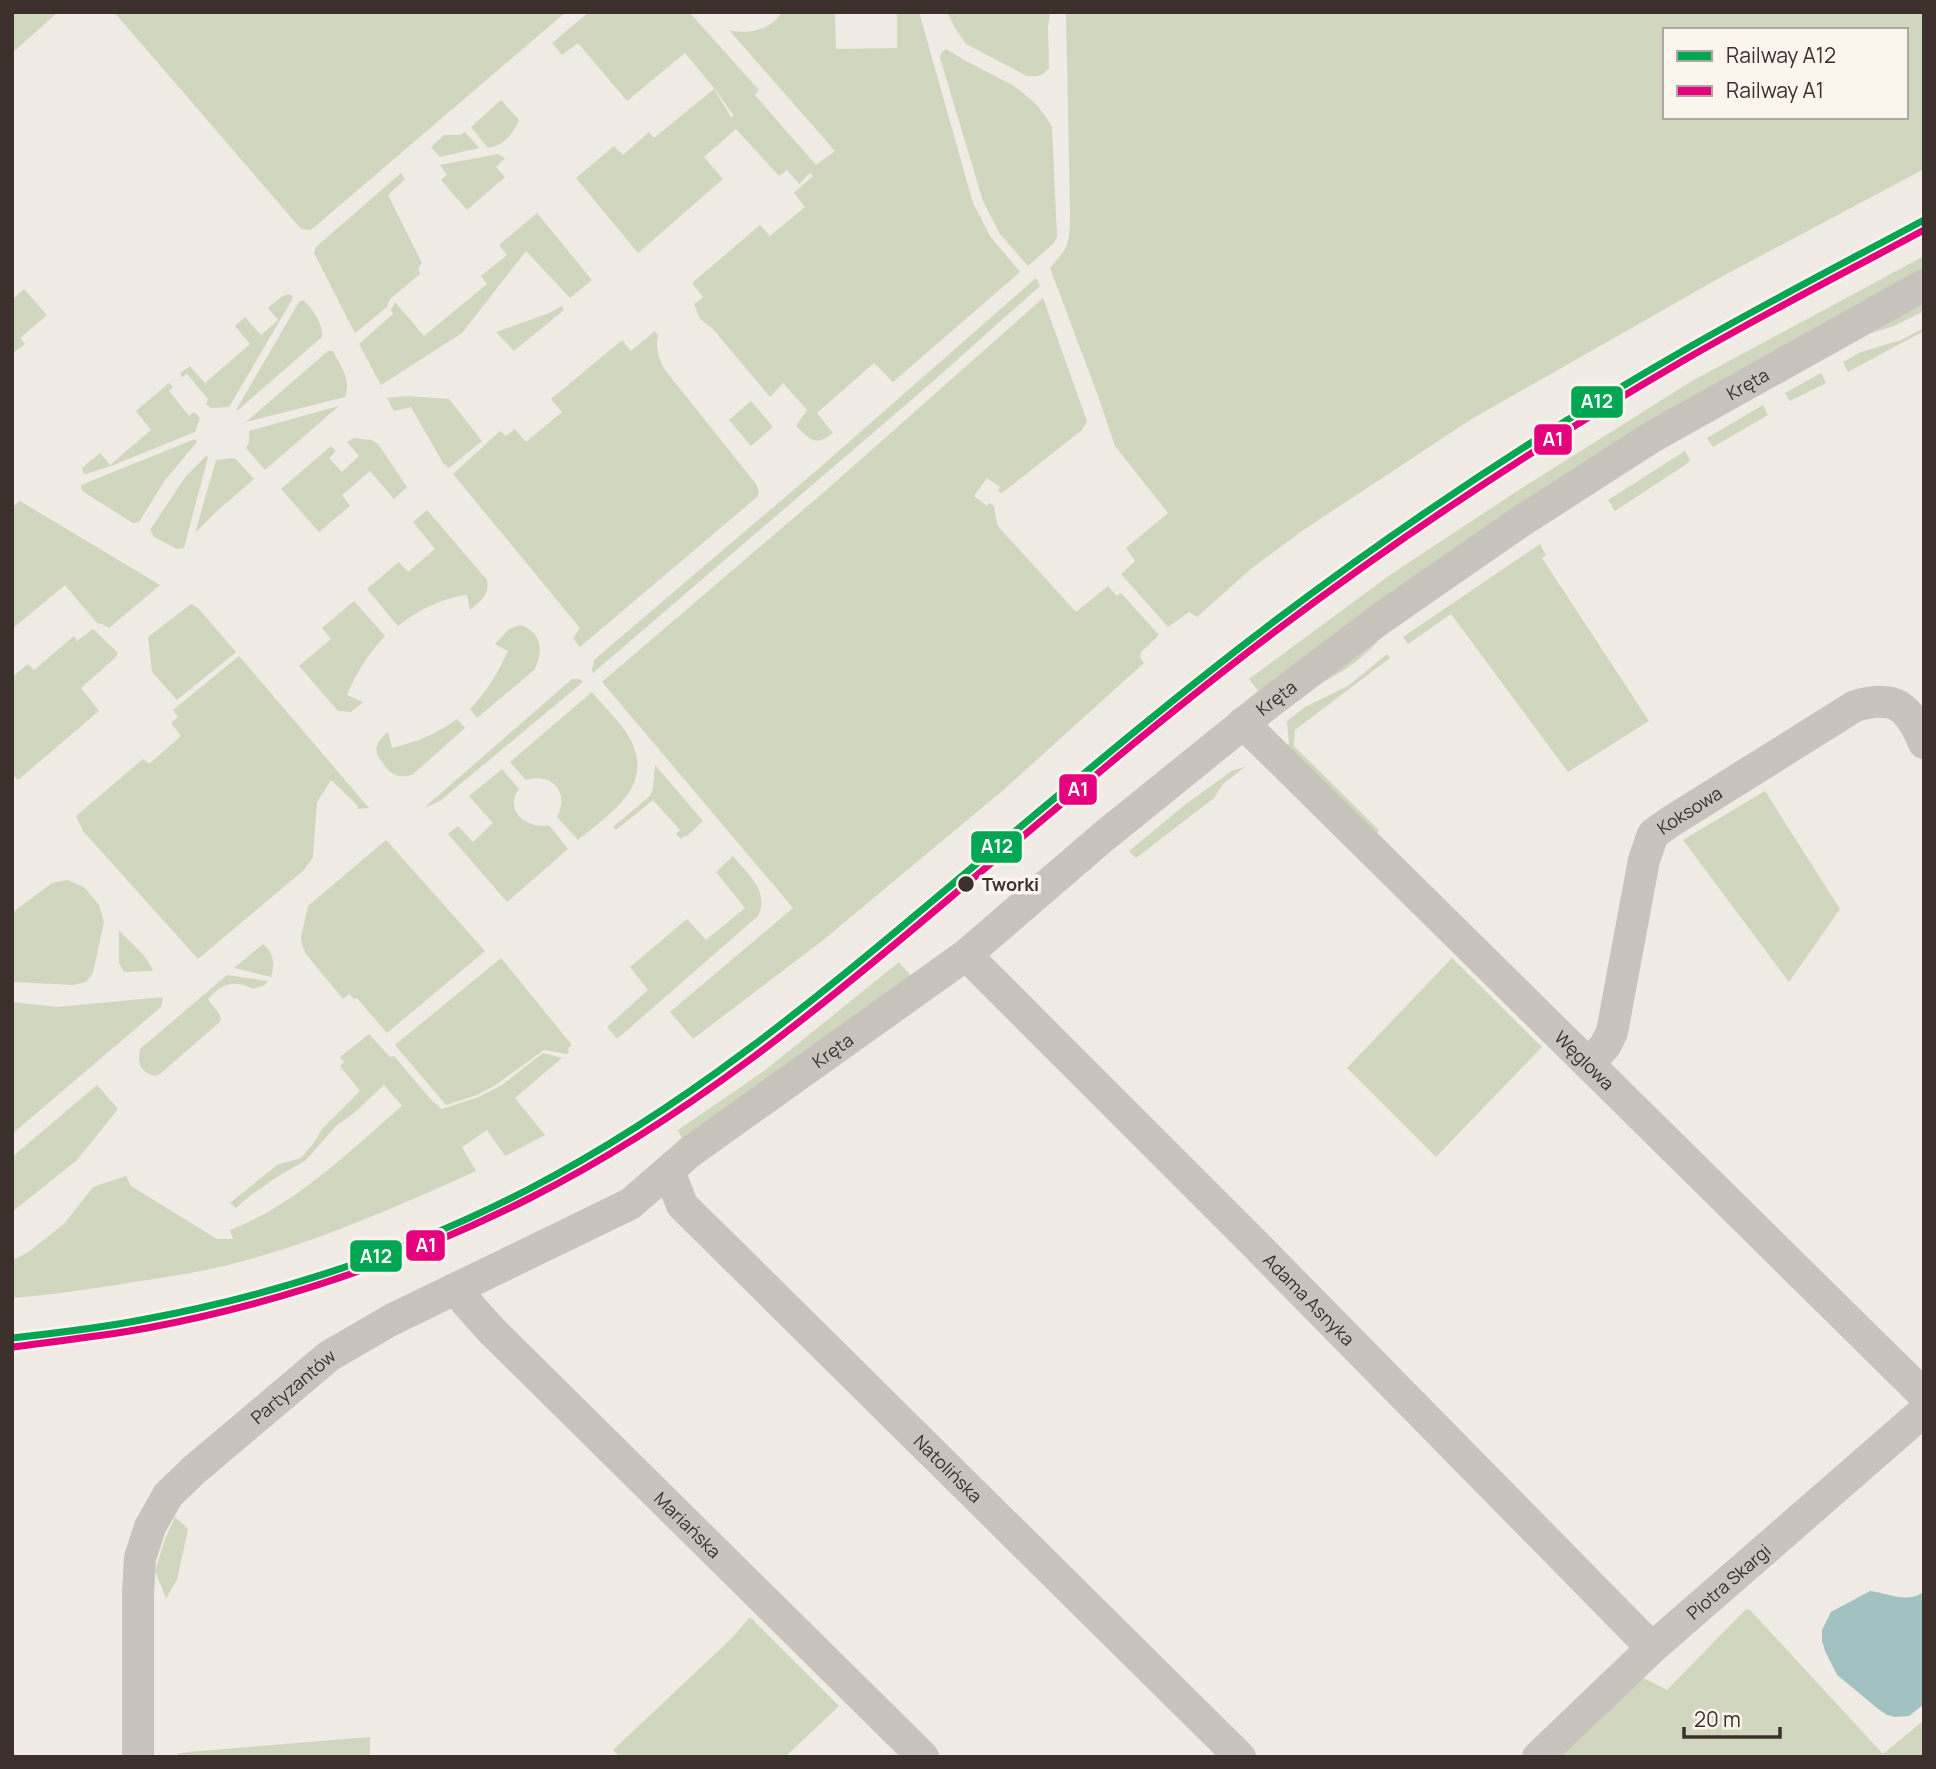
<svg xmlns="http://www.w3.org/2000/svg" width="1936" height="1769" viewBox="0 0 1936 1769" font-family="Manrope,sans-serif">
	<rect width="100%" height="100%" fill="#f0ebe5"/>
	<g fill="#d1d6bf" fill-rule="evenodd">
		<polygon points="13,12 58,12 12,53"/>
		<polygon points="114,12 566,12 311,230 301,229"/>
		<path d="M589,12h100l70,78 -4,5 61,70 19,-14 -106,-121c19,5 42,0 53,-18h53l1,37 61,-1v-36h22l54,191 17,33 30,36 -127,110 -19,-19 -57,50 16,20c-18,14 -22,7 -37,-7l11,-16 -24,-27 -13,14 -58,-69 -12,-9 -6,-15 9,-7 -11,-14 68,-58 10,11 35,-29 -11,-14 19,-17 -3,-3 -11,11 -12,-14 -8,6 -43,-47 -32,28 19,22 -85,74 -62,-75 38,-32 9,9 26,-23 5,6 60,-49 17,28 3,-1 -20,-28 -29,-35 -58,48 -49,-58 -16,12 -10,-12z"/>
		<path d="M947,12h103l-2,15 1,41c-7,8 -11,9 -22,8l-61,-32 -11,-16z"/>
		<path d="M1066,12h858v157l-203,108 -251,143 -168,111 -50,37 -55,49 -8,-5 -21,15 -47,-53 14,-13 -9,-13 42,-35 -53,-67 -17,-50 -48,-128c20,-23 19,-23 20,-53zM1665,30h241v87h-241z"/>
		<polygon points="946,49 966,61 1014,86 1035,103 1046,117 1052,127 1057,237 1054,243 1028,266 1000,234 983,201 940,58 941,53"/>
		<path d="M501,100l18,20c-6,14 -15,25 -31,28l-17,-21z"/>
		<polygon points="465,132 479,148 440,157 431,147 444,135 461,135"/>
		<polygon points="498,154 505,158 496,167 505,177 467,210 441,180 447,175 440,165"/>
		<polygon points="401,173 405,179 388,195 422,263 418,268 420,274 390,299 387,307 355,333 314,253 316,247"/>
		<polygon points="537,213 592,280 570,298 526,251 462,333 381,385 359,344 393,314 391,310 395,302 424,336 487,284 481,276 507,255 499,245"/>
		<polygon points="1924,256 1924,273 1259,692 1249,679 1390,575 1514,493 1692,381"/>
		<polygon points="1036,278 1040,286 930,384 593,673 592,669 595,659 817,470"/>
		<polygon points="24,289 47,315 20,338 25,344 12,354 12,300"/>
		<polygon points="288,294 293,296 292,300 229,407 211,408 206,404 208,399 187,374 182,377 180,373 190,366 205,383 250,344 235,326 245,317 261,335 278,320 268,308 281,297"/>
		<polygon points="1924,296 1924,311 1894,326 1855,338"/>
		<polygon points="1043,298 1087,421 1082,430 1002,493 998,491 1000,487 987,478 974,496 987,506 989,503 994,506 997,525 1076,612 1108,586 1117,596 1121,593 1159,635 1141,652 1140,657 1144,663 1001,792 822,941 693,1039 670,1012 793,908 602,682 824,492"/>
		<path d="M303,300c9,8 21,25 19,37l-84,73h-2l63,-108z"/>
		<polygon points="562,306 564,310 514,351 496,332 549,313"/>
		<polygon points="1924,328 1924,331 1848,372 1843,362 1861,352 1901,340"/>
		<path d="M655,331l3,5c-3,14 1,22 7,34l91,114 3,8 -2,5 -177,150 -7,-9 7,-10 -127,-154 47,-43 6,5 9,-7 11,13 36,-30 -11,-13 71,-59 9,11z"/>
		<path d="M328,351h5c7,14 19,29 12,46l-99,25z"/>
		<polygon points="1821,373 1826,383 1790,401 1785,393"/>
		<polygon points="169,383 173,387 169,391 189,416 194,412 200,418 195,432 111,466 86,474 83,473 82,468 100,453 110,465 151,430 136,411"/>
		<polygon points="407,396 449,399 482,441 449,468 443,463 411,407 394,411 387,398"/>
		<polygon points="751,401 773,427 751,446 729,420"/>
		<polygon points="1763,405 1768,415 1713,447 1707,438"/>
		<polygon points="339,406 265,470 246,448 249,442 249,431"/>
		<polygon points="354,438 371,440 378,444 407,487 394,499 370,471 342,495 350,506 319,532 281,489 331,446 336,451 329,458 342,472 359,456 347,442"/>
		<polygon points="195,439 197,442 165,480 139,522 133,523 82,491 81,485"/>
		<polygon points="1685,451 1690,460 1688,463 1615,511 1608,500"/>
		<polygon points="206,456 208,457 184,548 177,549 154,537 150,530 186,476"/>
		<polygon points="235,458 254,479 218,510 195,533 216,460"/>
		<polygon points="20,501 160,585 109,628 102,624 97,623 65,585 12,629 12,507"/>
		<path d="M427,510l60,70c3,14 -6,21 -17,30l-3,-15c-25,3 -49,15 -69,31l-31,-37 32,-27 9,10 27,-23 -22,-27z"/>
		<polygon points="1540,544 1546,555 1542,558 1649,721 1568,772 1451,614 1408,644 1403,637"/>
		<path d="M354,601l31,35c-17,18 -29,37 -38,59l16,7 -12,10 -13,-1 -39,-45 32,-27 -9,-11z"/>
		<polygon points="191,604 198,608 236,652 177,700 152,672 148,637"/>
		<path d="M521,625c21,8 23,26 13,45l-57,48 -7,-9c17,-18 28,-36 38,-58l-13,-7 14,-15z"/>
		<polygon points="93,629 118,653 115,658 81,688 99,711 18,780 12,774 12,677 28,664 34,670 74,636 77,641"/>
		<path d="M1376,638l2,3c-23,26 -50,39 -81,54z"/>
		<polygon points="1387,654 1390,658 1295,730 1294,746 1379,830 1375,837 1285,747 1289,744 1287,721 1305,707 1348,686"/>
		<polygon points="239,656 369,808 358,809 357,805 331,780 317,802 313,857 304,870 198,959 83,831 76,816 143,759 149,764 181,736 171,723 178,717 173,710"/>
		<polygon points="572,679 580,679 583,682 440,801 424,808"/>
		<path d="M592,692c12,15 29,30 38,47 26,47 -21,75 -52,101l-21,-23c13,-25 -5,-45 -31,-37l-16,-18z"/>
		<path d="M457,719l8,9 -53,47c-15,4 -22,-1 -30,-13 -3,-5 -7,-9 -5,-16 1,-6 7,-10 11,-14l4,16c24,-6 45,-14 65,-29z"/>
		<polygon points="655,765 703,821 686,837 684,836 681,839 676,834 680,830 653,800 616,830 613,827 650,796 653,788"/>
		<polygon points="1245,767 1223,784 1214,798 1136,858 1129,851 1186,804 1233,770"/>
		<path d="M502,769l17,20c-16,21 8,41 30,36l19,24 -61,53 -59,-68 10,-8 15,16 20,-19 -24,-27z"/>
		<polygon points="1765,791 1840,909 1789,982 1683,840"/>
		<polygon points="386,840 485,951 387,1033 357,998 354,999 349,994 343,999 306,954 302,945 301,937 308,906"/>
		<path d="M733,856c15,19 37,35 25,60l-141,123 -10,-12 41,-37 -18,-23 57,-48 19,21 39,-32 -29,-36z"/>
		<polygon points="67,880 84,887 99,905 104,922 93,973 86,982 74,985 12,982 12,913 52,883"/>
		<path d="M119,930c11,13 29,26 34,41l-29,1 -5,-9z"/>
		<path d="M263,944c11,9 12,20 8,33l-37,-9z"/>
		<polygon points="501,958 572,1045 568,1048 569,1052 567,1054 544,1050 497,1084 477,1095 446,1105 395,1045"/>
		<polygon points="1452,958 1542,1047 1436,1157 1347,1068"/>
		<polygon points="899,962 912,977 682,1139 678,1130 764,1071"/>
		<path d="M227,975l41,6 -5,5 -10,3c-18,-10 -32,-5 -45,10l12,16 1,6 -61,53 -5,2c-15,-4 -18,-13 -15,-27z"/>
		<polygon points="163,997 161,1007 12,1134 12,1002 57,1007"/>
		<path d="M369,1034l21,23 4,-1 38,45 10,8 37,-12 23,-12 41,-32 19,5 -47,40 30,37 -40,21 -18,-26 -25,17 14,24c-80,36 -163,73 -248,94 -33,8 -67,13 -100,18 -38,6 -77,12 -116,15v-39l6,-1 13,-8 33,-26 29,-37 33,-11 5,10 86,53h16l-3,-9c67,-26 117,-77 172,-124l-18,-21 -30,28 -17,12 -32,36 -25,14 -29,20 -15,13 -6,-5 47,-38 24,-7 12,-14 9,-15 38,-38 -20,-25 4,-4 -4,-5z"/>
		<polygon points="97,1085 118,1109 77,1160 12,1212 12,1157"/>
		<polygon points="175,1517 188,1529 177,1580 166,1598 155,1571 164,1542"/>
		<polygon points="1746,1609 1750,1610 1883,1754 1924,1720 1924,1757 1557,1757 1640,1676 1667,1690"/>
		<polygon points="750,1617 839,1706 785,1757 620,1757 613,1750 731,1639"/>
		<polygon points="370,1737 370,1757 177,1757 177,1754 188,1752"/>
	</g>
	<path fill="#a1c2c1" d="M1870,1591c19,2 36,13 54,1v112l-15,12 -14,1 -8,-2 -10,-7 -35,-29 -5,-4 -12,-24 -3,-10v-11l9,-18z"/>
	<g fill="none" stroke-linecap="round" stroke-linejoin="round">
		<g stroke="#c9c3be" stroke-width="32">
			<path id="s1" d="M1243,723l681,672"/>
			<path id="s2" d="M966,955l284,284 402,409"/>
			<path id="s3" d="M1589,1063l16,-17 7,-14 32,-172 9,-26 17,-12 185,-116c41,-12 54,1 69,37"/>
			<path id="s4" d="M669,1171l13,34 558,552"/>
			<path id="s5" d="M459,1287l7,15 25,28 432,427"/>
			<path id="s6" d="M138,1757v-163l2,-36 10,-31 18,-32 26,-25 135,-114 62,-36 239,-116 60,-52 276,-197 137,-118 162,-131 115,-87 140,-97 132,-85 272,-152"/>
			<path id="s7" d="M1538,1757l114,-109 272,-237"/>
		</g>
		<defs>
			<path id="rail-1" d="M12,1338c45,-5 90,-10 134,-19 133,-25 263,-68 383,-130 155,-80 288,-191 420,-302 107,-90 212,-180 323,-264 132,-100 271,-192 414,-274 78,-45 158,-86 238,-129"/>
			<path id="rail-2" d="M13,1347c45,-6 90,-11 134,-19 133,-25 262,-69 383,-130 155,-78 289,-189 421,-301 106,-89 211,-180 322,-264 132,-100 270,-191 413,-274 78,-45 158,-86 238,-129"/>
		</defs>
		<use href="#rail-1" stroke="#fbf5ee" stroke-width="12"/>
		<use href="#rail-2" stroke="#fbf5ee" stroke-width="12"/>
		<use href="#rail-1" stroke="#00a651" stroke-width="7"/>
		<use href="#rail-2" stroke="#e5007d" stroke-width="7"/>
	</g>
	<circle fill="#3b302b" stroke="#fbf5ee" stroke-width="2.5" cx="966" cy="884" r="9"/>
	<g text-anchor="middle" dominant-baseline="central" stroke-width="7" stroke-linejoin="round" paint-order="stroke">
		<g font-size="18" fill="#3b302b" stroke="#fbf5ee">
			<text stroke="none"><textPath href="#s6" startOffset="2207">Kręta</textPath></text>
			<text stroke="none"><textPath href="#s6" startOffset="1640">Kręta</textPath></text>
			<text stroke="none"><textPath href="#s3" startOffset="285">Koksowa</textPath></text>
			<text stroke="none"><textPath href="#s6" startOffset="1073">Kręta</textPath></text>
			<text stroke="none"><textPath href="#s1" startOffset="480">Węglowa</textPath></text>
			<text stroke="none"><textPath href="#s2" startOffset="486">Adama Asnyka</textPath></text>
			<text stroke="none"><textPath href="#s6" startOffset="434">Partyzantów</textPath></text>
			<text stroke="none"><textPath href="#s4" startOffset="411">Natolińska</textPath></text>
			<text stroke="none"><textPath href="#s5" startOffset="331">Mariańska</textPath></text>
			<text stroke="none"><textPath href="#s7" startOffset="259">Piotra Skargi</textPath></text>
		</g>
		<g font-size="18" font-weight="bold" fill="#3b302b" stroke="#fbf5ee" text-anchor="start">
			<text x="982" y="884">Tworki</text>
		</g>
	</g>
	<g stroke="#fbf5ee" stroke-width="2.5">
		<rect x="1570" y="385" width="54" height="34" rx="7" fill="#00a651"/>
		<rect x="1533" y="423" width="40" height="33" rx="7" fill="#e5007d"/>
		<rect x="1058" y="773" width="40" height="33" rx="7" fill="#e5007d"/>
		<rect x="970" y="830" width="53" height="34" rx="7" fill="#00a651"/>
		<rect x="405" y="1229" width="41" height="33" rx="7" fill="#e5007d"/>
		<rect x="349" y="1239" width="54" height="34" rx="7" fill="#00a651"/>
	</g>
	<g font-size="19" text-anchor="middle" font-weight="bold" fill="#fff">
		<text x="1597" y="408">A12</text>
		<text x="1553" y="446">A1</text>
		<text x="1078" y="796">A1</text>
		<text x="997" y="853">A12</text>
		<text x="426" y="1252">A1</text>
		<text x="376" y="1263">A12</text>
	</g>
	<rect width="1936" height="1769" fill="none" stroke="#3b302b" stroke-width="28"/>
	<rect x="1663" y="28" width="245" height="91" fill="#fbf5ee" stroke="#aea6a0" stroke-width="2"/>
	<rect x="1677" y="51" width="35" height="10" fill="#00a651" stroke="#aea6a0" stroke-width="2"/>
	<text x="1726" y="63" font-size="21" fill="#3b302b">Railway A12</text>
	<rect x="1677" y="86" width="35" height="10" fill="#e5007d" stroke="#aea6a0" stroke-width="2"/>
	<text x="1726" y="98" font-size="21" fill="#3b302b">Railway A1</text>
	<path d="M1684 1727v10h96v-10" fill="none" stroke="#3b302b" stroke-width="3.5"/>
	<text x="1694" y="1727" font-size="21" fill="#3b302b" stroke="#fbf5ee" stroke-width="5" paint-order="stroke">20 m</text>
</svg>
